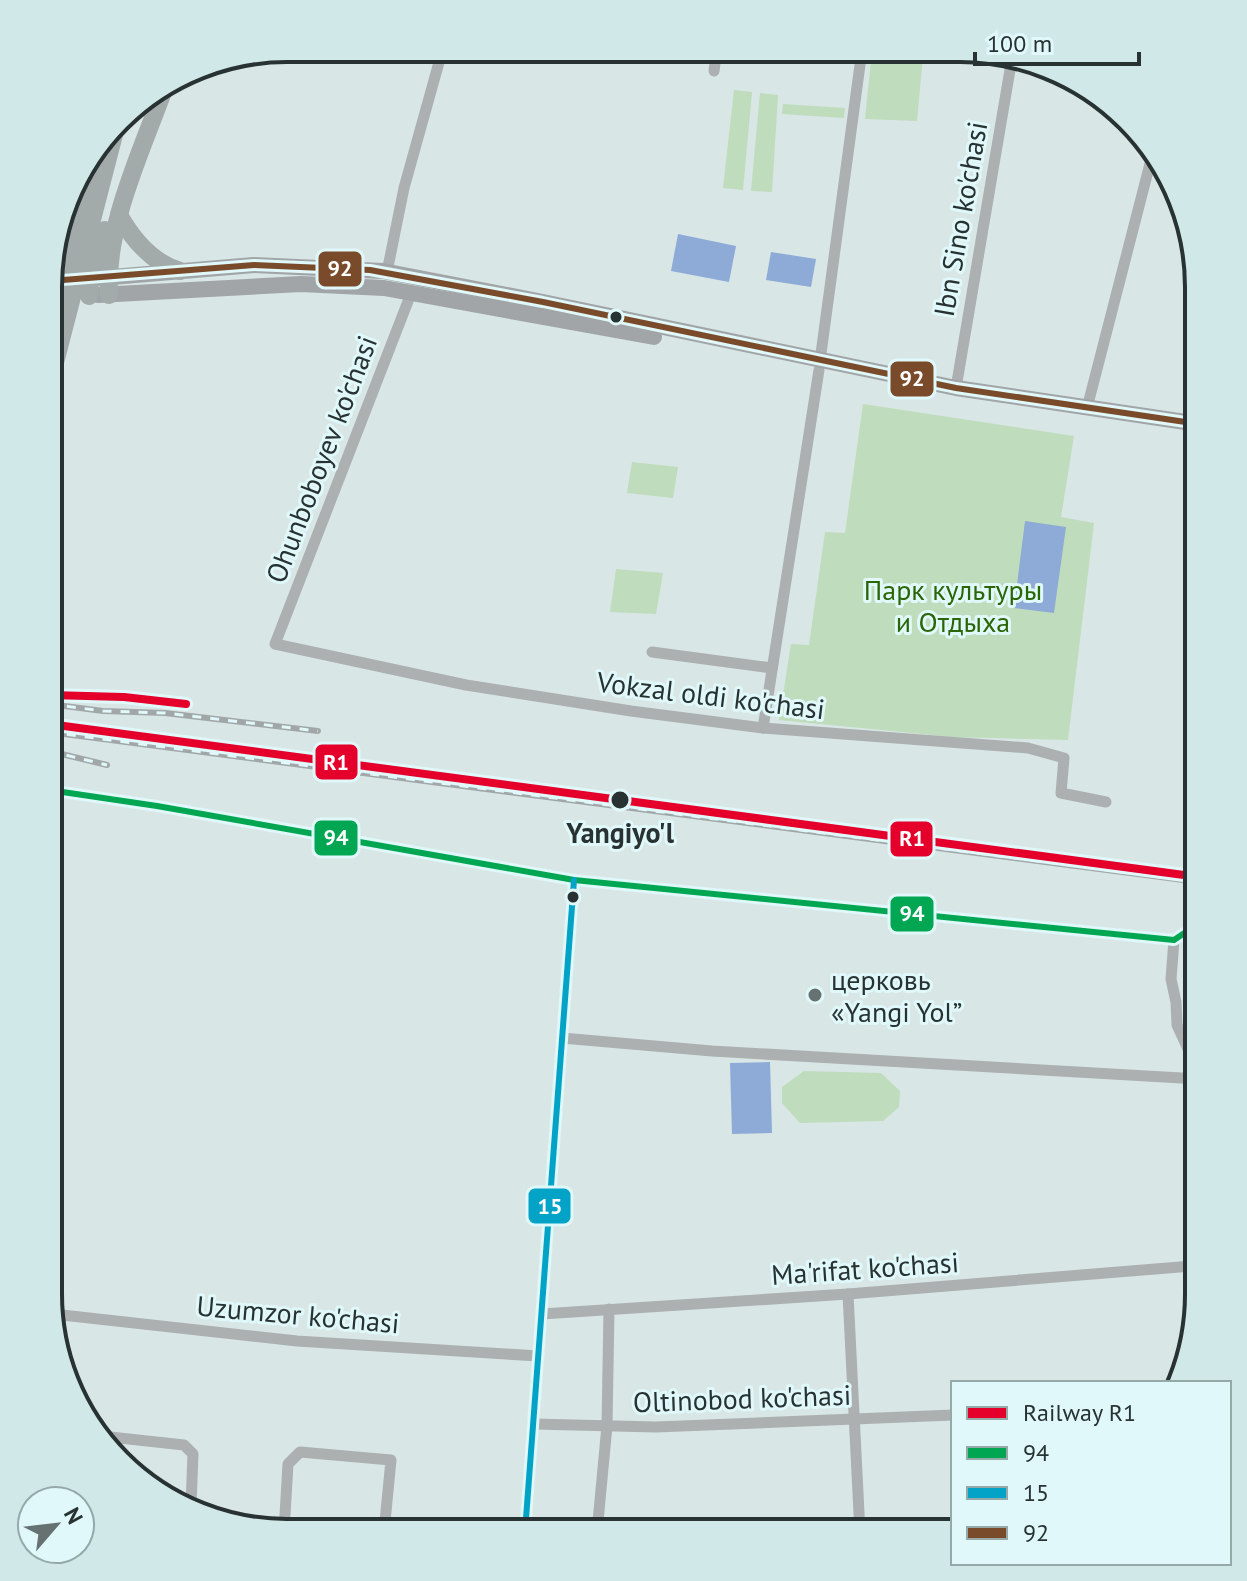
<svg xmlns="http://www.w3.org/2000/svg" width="1247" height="1581" viewBox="0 0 1247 1581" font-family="'PT Sans',sans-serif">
	<rect width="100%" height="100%" fill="#d9e6e6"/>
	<g fill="#bfdcbc">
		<polygon points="872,51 923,55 917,121 865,119"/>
		<polygon points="734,90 752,92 743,190 723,188"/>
		<polygon points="760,93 778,95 772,192 751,191"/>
		<polygon points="783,104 845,108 844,118 782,114"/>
		<polygon points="863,404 1074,436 1061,517 1094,523 1068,740 953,737 779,720 791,644 809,645 825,532 845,533"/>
		<polygon points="632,462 678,467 673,498 627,493"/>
		<polygon points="616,569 663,573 656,614 610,612"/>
		<polygon points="804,1071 881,1073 900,1091 899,1107 883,1121 800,1123 782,1103 782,1087"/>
	</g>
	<g fill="#8eaad7">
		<polygon points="678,234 736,246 729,282 671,271"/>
		<polygon points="771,252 816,259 811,287 766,280"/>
		<polygon points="1025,521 1066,527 1054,613 1014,608"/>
		<polygon points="770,1062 772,1133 732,1134 730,1063"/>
	</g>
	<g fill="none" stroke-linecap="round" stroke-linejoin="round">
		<g stroke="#acb0b1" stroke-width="11">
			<polyline points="686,49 689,50"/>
			<polyline points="714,71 717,49"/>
			<polyline points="387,272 404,188 443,48"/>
			<polyline points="412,291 275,644 466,685 631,711 763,728 1028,748 1064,758 1061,793 1106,802"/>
			<polyline points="820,361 862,50"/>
			<polyline points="956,388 1012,58"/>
			<polyline points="1087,408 1153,152"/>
			<polyline points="652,652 772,668"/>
			<polyline points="763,728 819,370"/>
			<polyline points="49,790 157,806 574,880 1174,940 1186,932 1199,933"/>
			<polyline points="1174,940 1171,979 1176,1002 1177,1025 1199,1073"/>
			<polyline points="562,1038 712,1051 1199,1079"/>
			<polyline points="848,1294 860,1533"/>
			<polyline points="1198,1311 1192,1266 1199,1124"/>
			<polyline points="53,1314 297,1341 538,1356"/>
			<polyline points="542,1314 848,1294 1192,1266"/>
			<polyline points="533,1424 656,1427 953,1415"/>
			<polyline points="101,1436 184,1445 193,1454 191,1505"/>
			<polyline points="284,1532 288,1464 300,1452 391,1460 384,1532"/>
			<polyline points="525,1532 574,880"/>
			<polyline points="597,1532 607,1426 609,1309"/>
		</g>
		<g stroke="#a1a5a7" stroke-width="16">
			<polyline points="100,278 254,265 383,271 543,302 956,388 1199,424"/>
			<polyline points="98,295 301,284 384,288 654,337"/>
		</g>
		<g stroke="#a3aaaa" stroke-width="18">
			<path d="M119,215c14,25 34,48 61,56"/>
			<path d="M109,295c-4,-70 33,-144 56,-209"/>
			<polyline points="89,296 90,279 105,230"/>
		</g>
		<defs>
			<g id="rail">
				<polyline points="50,695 124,697 182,704"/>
				<polyline points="49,704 103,711 165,713 318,731"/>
				<polyline points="49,732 1199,882"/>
				<polyline points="49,751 107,765"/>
			</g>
		</defs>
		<use href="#rail" stroke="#a1a7a8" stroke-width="6"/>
		<use href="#rail" stroke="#e0f8f9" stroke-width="3" stroke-dasharray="9" stroke-linecap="butt"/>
		<g stroke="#a3aaaa" stroke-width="18">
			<polyline points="50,320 94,151"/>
			<polyline points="50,382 117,123"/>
		</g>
		<defs>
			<polyline id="bus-1" points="49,790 157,806 574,880 1174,940 1186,932 1199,933"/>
			<polyline id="bus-2" points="525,1532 574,880"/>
			<polyline id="bus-3" points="50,281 254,265 370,270 543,302 956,388 1199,424"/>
		</defs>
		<use href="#bus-1" stroke="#e0f8f9" stroke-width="12"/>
		<use href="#bus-2" stroke="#e0f8f9" stroke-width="12"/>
		<use href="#bus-3" stroke="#e0f8f9" stroke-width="12"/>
		<use href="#bus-1" stroke="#00a651" stroke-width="6"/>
		<use href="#bus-2" stroke="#02a3c6" stroke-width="6"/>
		<use href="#bus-3" stroke="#7a4b2a" stroke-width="6"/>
		<defs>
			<g id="rail-1">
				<polyline points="49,695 124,697 186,704"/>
				<polyline points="49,724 1199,877"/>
			</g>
		</defs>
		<use href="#rail-1" stroke="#e0f8f9" stroke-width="14"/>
		<use href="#rail-1" stroke="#e4002b" stroke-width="8"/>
	</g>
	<g fill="#283232" stroke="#e0f8f9" stroke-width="3">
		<circle cx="616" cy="317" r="7"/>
		<circle cx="620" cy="800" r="10"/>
		<circle cx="573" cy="897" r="7"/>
	</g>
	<circle fill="#667171" stroke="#e0f8f9" stroke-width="3" cx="815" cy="995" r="8"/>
	<g text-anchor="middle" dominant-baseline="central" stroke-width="6" stroke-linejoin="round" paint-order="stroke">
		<g font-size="28" fill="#283232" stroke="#e0f8f9">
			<text transform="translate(960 219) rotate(-80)">Ibn Sino ko'chasi</text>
			<text transform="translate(321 459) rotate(-69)">Ohunboboyev ko'chasi</text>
			<text transform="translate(711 695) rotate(7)">Vokzal oldi ko'chasi</text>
			<text transform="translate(865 1268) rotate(-4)">Ma'rifat ko'chasi</text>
			<text transform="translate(298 1314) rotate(5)">Uzumzor ko'chasi</text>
			<text transform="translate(742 1398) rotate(-2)">Oltinobod ko'chasi</text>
		</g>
		<g font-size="28" fill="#2b6605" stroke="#e0f8f9">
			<text x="953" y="589">Парк культуры<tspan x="953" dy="32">и Отдыха</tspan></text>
		</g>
		<g font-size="28" font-weight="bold" fill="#283232" stroke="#e0f8f9">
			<text x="620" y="832">Yangiyo'l</text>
		</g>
		<g font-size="28" fill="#283232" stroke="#e0f8f9" text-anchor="start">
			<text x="831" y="979">церковь<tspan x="831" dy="32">«Yangi Yol”</tspan></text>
		</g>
	</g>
	<path d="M0 0H1247V1581H0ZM287 62H960A225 225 0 0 1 1185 287V1294A225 225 0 0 1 960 1519H287A225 225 0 0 1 62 1294V287A225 225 0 0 1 287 62Z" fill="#d1e8e9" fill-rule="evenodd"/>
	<path fill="none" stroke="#283232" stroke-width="4" d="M287 62H960A225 225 0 0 1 1185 287V1294A225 225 0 0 1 960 1519H287A225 225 0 0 1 62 1294V287A225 225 0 0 1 287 62Z"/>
	<g stroke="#e0f8f9" stroke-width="3">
		<rect x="317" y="250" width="46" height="38" rx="8" fill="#7a4b2a"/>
		<rect x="889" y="360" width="46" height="38" rx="8" fill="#7a4b2a"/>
		<rect x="314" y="743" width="45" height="38" rx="8" fill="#e4002b"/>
		<rect x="313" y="819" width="46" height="38" rx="8" fill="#00a651"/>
		<rect x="889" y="820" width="45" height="38" rx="8" fill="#e4002b"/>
		<rect x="889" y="895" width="46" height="38" rx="8" fill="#00a651"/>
		<rect x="527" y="1187" width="45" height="38" rx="8" fill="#02a3c6"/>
	</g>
	<g font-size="22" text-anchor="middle" font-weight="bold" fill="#fff">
		<text x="340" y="276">92</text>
		<text x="912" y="386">92</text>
		<text x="336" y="770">R1</text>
		<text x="336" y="845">94</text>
		<text x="912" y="846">R1</text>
		<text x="912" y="921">94</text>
		<text x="550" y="1214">15</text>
	</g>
	<rect x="951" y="1381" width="280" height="184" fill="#e0f8f9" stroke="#96a9a9" stroke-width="2"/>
	<rect x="967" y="1407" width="40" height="12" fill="#e4002b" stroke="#96a9a9" stroke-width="2"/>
	<text x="1023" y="1421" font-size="24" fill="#283232">Railway R1</text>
	<rect x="967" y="1447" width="40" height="12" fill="#00a651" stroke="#96a9a9" stroke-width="2"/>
	<text x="1023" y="1461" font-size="24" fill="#283232">94</text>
	<rect x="967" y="1487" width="40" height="12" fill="#02a3c6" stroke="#96a9a9" stroke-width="2"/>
	<text x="1023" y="1501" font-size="24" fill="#283232">15</text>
	<rect x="967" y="1527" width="40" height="12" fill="#7a4b2a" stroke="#96a9a9" stroke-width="2"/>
	<text x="1023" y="1541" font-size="24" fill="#283232">92</text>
	<g transform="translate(56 1525) rotate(62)"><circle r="38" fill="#e0f8f9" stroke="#96a9a9" stroke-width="2"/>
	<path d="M0-6L14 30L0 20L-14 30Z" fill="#667171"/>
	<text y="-12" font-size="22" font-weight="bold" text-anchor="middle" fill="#283232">N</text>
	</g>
	<path d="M975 52v12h164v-12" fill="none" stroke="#283232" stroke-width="4"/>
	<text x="987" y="52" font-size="24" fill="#283232" stroke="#e0f8f9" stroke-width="6" paint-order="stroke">100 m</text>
</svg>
